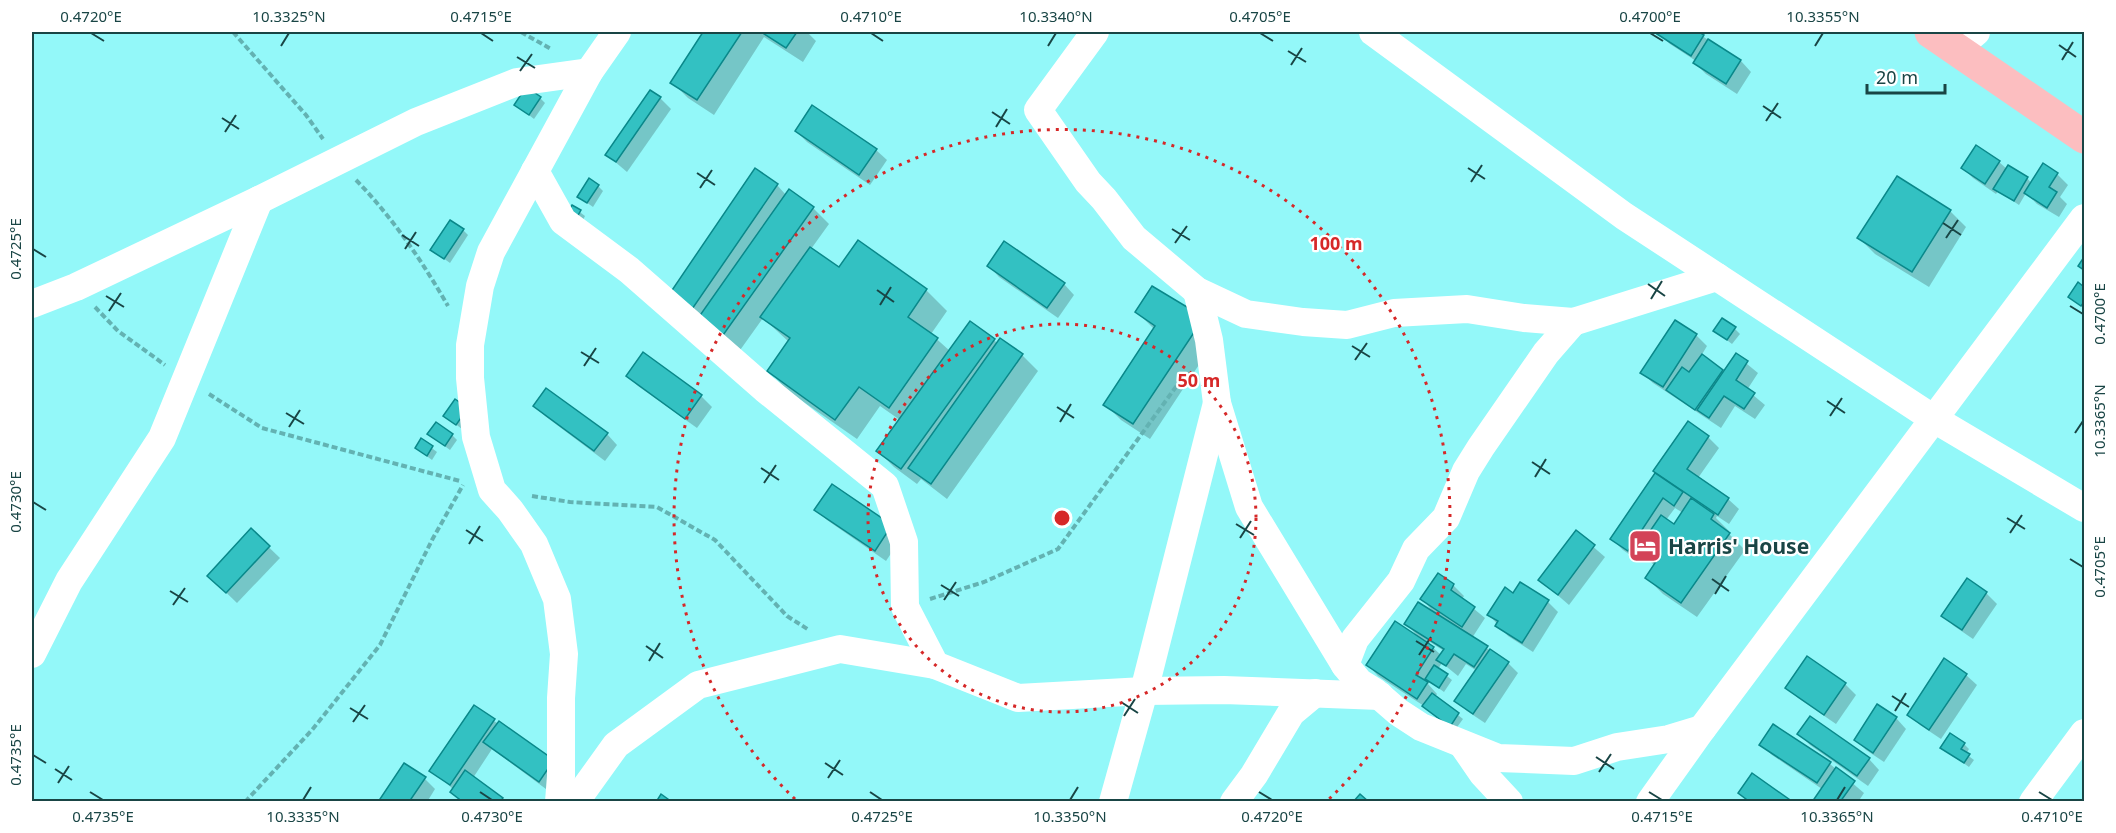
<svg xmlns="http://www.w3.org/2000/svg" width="2116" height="833" viewBox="0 0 2116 833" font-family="'Noto Sans',sans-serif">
	<rect width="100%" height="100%" fill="#93f8f9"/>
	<g fill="#0003" fill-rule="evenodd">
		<polygon points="705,32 807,32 816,41 803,62 764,37 714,115 688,98 672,82"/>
		<polygon points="1660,32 1696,32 1741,61 1751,72 1737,94 1706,74 1695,63 1696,61 1670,44 1659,34"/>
		<polygon points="540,98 545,103 534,119 516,105"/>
		<polygon points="660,98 671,109 627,172 607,155"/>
		<polygon points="796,131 876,150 887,160 870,185 807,142"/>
		<polygon points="1999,162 2007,169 2027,178 2032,184 2057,174 2068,185 2060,197 2067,204 2059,217 2037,204 2026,193 2019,205 1998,191 1996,194 1973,178 1963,168"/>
		<polygon points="1897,178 1950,211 1966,227 1929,287 1875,254 1859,238"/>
		<polygon points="777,185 786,195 813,208 829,224 811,249 839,270 858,242 926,290 947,311 931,334 950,351 994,340 998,344 1001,340 1022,355 1038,371 947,499 921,479 917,484 894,467 878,451 900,420 880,406 857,439 789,392 769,371 789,342 763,318 738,353 684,315"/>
		<polygon points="598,186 603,191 593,207 579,197"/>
		<polygon points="573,207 585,216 579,228"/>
		<polygon points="463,230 468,235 450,263 432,250"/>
		<polygon points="989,266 1064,284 1074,295 1058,318 999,277"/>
		<polygon points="2078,285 2084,289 2084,308 2075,302"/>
		<polygon points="1153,288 1210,348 1150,439 1121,420 1105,404 1155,330 1137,312"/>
		<polygon points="1676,322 1696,335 1707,346 1701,356 1725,372 1736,355 1758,373 1747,390 1765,405 1755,419 1735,406 1721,428 1653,383 1642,373"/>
		<polygon points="1735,329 1740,334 1732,344 1715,331"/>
		<polygon points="628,376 701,396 712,407 697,428 638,386"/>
		<polygon points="535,406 607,434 617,445 605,461 545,416"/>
		<polygon points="467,409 462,429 445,416"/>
		<path d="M1688,423l20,14 11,11 -21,30 30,21 11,10 -10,15 -12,-8 -1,2 13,13 -1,2 17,17 -48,67 -34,-23 -16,-16 8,-12 -12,-12 -4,7 -16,-11 -11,-11zM1675,508l8,5 -9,13 -8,-6z"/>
		<polygon points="452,435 457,440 450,450 434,438"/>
		<polygon points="421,440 437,452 432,460 416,448"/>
		<polygon points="816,510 902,537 886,561 827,520"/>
		<polygon points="251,530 280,558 237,603 209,576"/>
		<polygon points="1576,532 1605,557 1569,605 1540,580"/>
		<path d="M1453,585l11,11 -2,3 23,19 -13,20 36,25 10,10 -33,50 -18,-12 -11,-11 21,-29 -11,-7 -8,12 -16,-13 -4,6 14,11 -8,12 -14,-10 -2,2 9,10 -2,3 28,22 -8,11 -31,-24 -46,-30 -10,-11 52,-26 -14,-16 30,-8 -14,-16zM1430,642l14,9 -3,4 -12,-11z"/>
		<polygon points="1986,593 1997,604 1973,639 1954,626 1943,616"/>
		<polygon points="1514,595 1548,602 1558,612 1533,652 1508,636 1489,615"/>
		<polygon points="1966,675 1977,685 1941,739 1920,725 1909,714"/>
		<polygon points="1845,684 1856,695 1836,724 1798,698 1787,688"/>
		<polygon points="1896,718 1906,729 1884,762 1866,750 1856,740"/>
		<polygon points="494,721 553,761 550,792 492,749 473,778 505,802 462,802 452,791 453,789 431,770"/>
		<polygon points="1799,734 1869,759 1879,770 1868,786 1810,745"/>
		<polygon points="1964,744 1969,749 1966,754 1974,760 1969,767 1942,748"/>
		<polygon points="1761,745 1830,764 1864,793 1858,802 1813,802 1822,789 1772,755"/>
		<polygon points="425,779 435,789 427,802 379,802"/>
	</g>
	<g fill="#33c1c2" stroke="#09888a" stroke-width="1.5">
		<polygon points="703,32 742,32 697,100 670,83"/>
		<polygon points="761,32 797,32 786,48"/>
		<polygon points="1659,32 1699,32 1704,35 1691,56 1657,34"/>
		<polygon points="1708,39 1741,60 1726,84 1693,63"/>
		<polygon points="526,87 541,97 529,115 514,105"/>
		<polygon points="650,90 661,97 616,162 605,155"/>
		<polygon points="812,105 877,149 859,175 795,131"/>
		<polygon points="1976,145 2000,161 1985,184 1961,168"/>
		<polygon points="2043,163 2058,173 2049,187 2057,192 2047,208 2024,193"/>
		<polygon points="2008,165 2028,177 2014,201 1993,189"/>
		<polygon points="755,168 778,184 688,315 666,299"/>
		<polygon points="1897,176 1951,210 1912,272 1857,238"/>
		<polygon points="589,178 599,185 587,203 577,197"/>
		<polygon points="789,189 814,207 721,338 696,321"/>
		<polygon points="572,205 581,210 573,224 564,218"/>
		<polygon points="450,220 464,229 444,259 430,250"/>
		<polygon points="858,240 927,289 908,317 938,338 889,408 859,387 835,420 767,371 790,338 760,317 810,247 839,267"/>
		<polygon points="1004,241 1065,283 1047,308 987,266"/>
		<polygon points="2084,257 2084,270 2078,266"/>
		<polygon points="2078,282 2084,287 2084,302 2081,306 2068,297"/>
		<polygon points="1152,286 1192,310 1195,331 1133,424 1103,405 1155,326 1135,312"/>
		<polygon points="1722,318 1736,327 1727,340 1713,331"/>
		<polygon points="1675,320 1697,334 1663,387 1640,373"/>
		<polygon points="970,321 995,339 901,469 876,451"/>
		<polygon points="1000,338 1023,354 931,484 908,468"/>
		<polygon points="643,352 702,395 685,419 626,376"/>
		<polygon points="1736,353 1748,361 1736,380 1755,393 1744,409 1724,396 1709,418 1697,410"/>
		<polygon points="1702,354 1723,370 1695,410 1666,390 1682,367 1689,372"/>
		<polygon points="546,388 608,433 594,451 533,406"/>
		<polygon points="455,399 468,408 456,425 443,416"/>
		<polygon points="1688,421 1709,436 1687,469 1729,498 1718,515 1653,471"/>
		<polygon points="436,422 453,434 445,446 427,434"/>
		<polygon points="421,438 433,446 427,456 415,448"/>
		<polygon points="1655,473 1683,492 1674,506 1663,498 1628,551 1610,539"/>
		<polygon points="832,484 892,525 875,551 814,510"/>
		<polygon points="1691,498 1714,514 1711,519 1730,533 1681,603 1645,578 1655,563 1637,550 1661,515 1674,524"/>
		<polygon points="251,528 270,546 226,593 207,576"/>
		<polygon points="1576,530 1595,545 1558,595 1538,580"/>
		<polygon points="1438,573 1454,584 1451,590 1475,607 1462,627 1420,599"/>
		<polygon points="1967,578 1987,592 1962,630 1941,616"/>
		<polygon points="1520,582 1549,600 1522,643 1495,626 1498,621 1487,615 1505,587 1513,593"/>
		<polygon points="1418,602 1488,646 1474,667 1454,654 1446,666 1436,660 1444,649 1404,624"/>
		<polygon points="1395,621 1434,647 1416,675 1428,682 1417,699 1366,665"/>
		<polygon points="1490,649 1509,662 1473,714 1454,701"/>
		<polygon points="1807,656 1846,683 1824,715 1785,688"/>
		<polygon points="1944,658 1967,674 1929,730 1907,715"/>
		<polygon points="1434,665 1448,674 1439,688 1425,679"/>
		<polygon points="1432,693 1459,713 1450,727 1422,706"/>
		<polygon points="1877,704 1897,717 1873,753 1854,740"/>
		<polygon points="474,705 495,719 450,785 429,771"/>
		<polygon points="1810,716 1870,758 1857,776 1797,734"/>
		<polygon points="499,721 554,760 539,782 483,742"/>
		<polygon points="1773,724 1831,762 1817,783 1759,745"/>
		<polygon points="1950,733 1965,743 1961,749 1970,754 1964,763 1940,748"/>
		<polygon points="404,763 426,777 409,802 378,802"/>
		<polygon points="1836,767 1855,781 1840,802 1812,802"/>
		<polygon points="465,770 503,798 500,802 463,802 450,792"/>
		<polygon points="1752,773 1793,802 1750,802 1738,793"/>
		<polygon points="661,794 672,802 656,802"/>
		<polygon points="1360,794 1369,802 1353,802"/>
	</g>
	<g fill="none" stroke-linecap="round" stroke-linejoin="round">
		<g stroke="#63b2b2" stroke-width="4" stroke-dasharray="6 3" stroke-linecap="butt">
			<polyline points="233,32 306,115 323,139"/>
			<polyline points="521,32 551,49"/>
			<path d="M356,180c37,38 66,81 92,126"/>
			<polyline points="95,307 118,331 165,365"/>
			<polyline points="209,394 262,428 460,481"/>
			<polyline points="532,496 570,502 657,507 715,540 787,616 809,630"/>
			<polyline points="930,599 984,582 1058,549 1186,373"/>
			<polyline points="245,802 312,730 380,645 432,540 463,485"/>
		</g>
		<g stroke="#fff" stroke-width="28">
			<polyline points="1095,32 1038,110 1088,182 1104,199 1134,238 1197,291 1246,314 1303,322 1347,325 1394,313 1467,309 1524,318 1573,322 1717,277"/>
			<polyline points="1373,32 1624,216 1934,419 2084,508"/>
			<polyline points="1956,49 1976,32"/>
			<polyline points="535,171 563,221 629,270 765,389 885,486 904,542 905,607 935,665 1018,698 1144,691 1224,690 1380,696"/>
			<polyline points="1197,291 1209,340 1217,403 1249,507 1345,665"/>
			<polyline points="32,304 76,287 259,200 416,122 517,82 589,72"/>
			<polyline points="1573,322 1546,353 1481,447 1466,471 1446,518 1416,549 1401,581 1355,639 1345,665 1359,682 1375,692 1398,712 1421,727 1498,758 1574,761 1617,747 1669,739 1702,729"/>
			<polyline points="32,654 69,581 162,438 259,200"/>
			<polyline points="1463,745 1483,774 1509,802"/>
			<polyline points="559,802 561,776 561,698 564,654 557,599 534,544 510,510 492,490 476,437 470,378 470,345 480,286 491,252 589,72 617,32"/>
			<polyline points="575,802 616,745 698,685 840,649 935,665"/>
			<polyline points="1113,802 1144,691 1217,403"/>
			<polyline points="1234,802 1254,775 1291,713 1315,693"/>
			<polyline points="1650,802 1702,729 2084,218"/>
			<polyline points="2033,802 2084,733"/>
		</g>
		<polyline stroke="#fcbec0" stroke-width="33" points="1931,32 2084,137"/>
	</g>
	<path fill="none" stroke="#194545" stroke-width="2" d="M91,33l13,8M481,33l12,8M871,33l12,8M1260,33l13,8M1650,33l13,8M2059,45l17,12M281,46l8,-13M1048,46l8,-13M1815,46l8,-13M1288,51l18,11M517,57l18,11M2062,60l11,-18M1291,65l11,-17M520,71l12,-17M1763,106l18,12M992,112l18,12M222,118l17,11M1766,121l12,-18M996,127l11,-18M225,132l11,-17M1468,168l17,11M697,173l18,12M1471,182l11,-17M700,188l12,-18M1943,223l18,12M1172,229l18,11M402,235l17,11M1946,238l12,-18M1175,243l12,-17M33,249l13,8M405,249l11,-17M1648,284l17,12M877,290l17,12M106,296l18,11M1651,299l11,-18M880,305l11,-18M2070,306l13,8M109,311l12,-18M1352,346l18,11M581,352l18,11M1355,360l12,-17M584,366l12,-18M1827,401l18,12M1057,407l17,11M286,413l18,11M1830,416l12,-18M1060,422l11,-18M289,427l11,-17M2075,433l8,-12M1532,462l18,12M761,468l18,12M1535,477l11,-18M764,483l12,-18M33,502l13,8M2007,518l18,11M1236,524l18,11M466,530l17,11M2010,533l12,-18M1240,538l11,-17M469,544l11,-18M2070,559l13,8M1712,579l17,12M941,585l18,11M170,591l18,11M1715,594l11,-18M944,600l12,-18M173,605l12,-17M1416,641l18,11M646,646l17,12M1419,655l12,-18M649,661l11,-18M1892,696l17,11M1121,702l17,11M350,708l18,11M1895,711l11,-18M1124,716l11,-17M353,722l12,-17M33,755l13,8M1596,757l18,12M825,763l18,12M55,769l17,11M1599,772l12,-18M828,778l12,-18M58,783l11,-17M90,792l13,8M480,792l12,8M870,792l12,8M1259,792l13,8M1649,792l13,8M2039,792l13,8M303,800l8,-13M1070,800l8,-13M1837,800l8,-13"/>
	<g fill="none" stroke="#d62828" stroke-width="3" stroke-dasharray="3 6">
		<circle cx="1062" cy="518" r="194"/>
		<path d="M795 799A388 388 0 1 1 1329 799"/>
	</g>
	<defs>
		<symbol id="hotel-square" viewBox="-11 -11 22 22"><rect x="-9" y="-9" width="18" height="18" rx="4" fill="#d34358" stroke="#fff"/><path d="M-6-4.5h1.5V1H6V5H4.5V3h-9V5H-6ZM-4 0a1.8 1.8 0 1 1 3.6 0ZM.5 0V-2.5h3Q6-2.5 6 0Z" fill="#fff"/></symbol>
	</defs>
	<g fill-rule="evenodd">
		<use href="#hotel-square" x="1626" y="527" width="38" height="38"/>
	</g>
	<g text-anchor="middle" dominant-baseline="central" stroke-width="4.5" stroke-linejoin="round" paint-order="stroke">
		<g font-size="21" font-weight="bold" fill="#194545" stroke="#fff" text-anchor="start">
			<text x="1668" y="546">Harris' House</text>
		</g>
	</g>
	<circle cx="1062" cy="518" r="9" fill="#d62828" stroke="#fff" stroke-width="3"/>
	<g font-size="18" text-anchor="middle" font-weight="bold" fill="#d62828" stroke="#fff" stroke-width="4.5" stroke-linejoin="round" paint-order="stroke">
		<text x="1336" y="250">100 m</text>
		<text x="1199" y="387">50 m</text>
	</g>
	<rect width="2116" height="833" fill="none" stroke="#ffffff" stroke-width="66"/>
	<path d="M1867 84v9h78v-9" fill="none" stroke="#194545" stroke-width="3"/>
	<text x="1876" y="84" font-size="18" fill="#194545" stroke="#ffffff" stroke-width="4.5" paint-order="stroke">20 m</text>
	<rect x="33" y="33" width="2050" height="767" fill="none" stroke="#194545" stroke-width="2"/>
	<g font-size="15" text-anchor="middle" fill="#194545">
		<text x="91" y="22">0.4720°E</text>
		<text x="289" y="22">10.3325°N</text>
		<text x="481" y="22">0.4715°E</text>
		<text x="871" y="22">0.4710°E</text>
		<text x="1056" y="22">10.3340°N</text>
		<text x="1260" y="22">0.4705°E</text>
		<text x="1650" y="22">0.4700°E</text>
		<text x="1823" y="22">10.3355°N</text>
		<text transform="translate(16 249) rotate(-90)" y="5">0.4725°E</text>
		<text transform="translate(2100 314) rotate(-90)" y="5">0.4700°E</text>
		<text transform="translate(2100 421) rotate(-90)" y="5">10.3365°N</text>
		<text transform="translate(16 502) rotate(-90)" y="5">0.4730°E</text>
		<text transform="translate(2100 567) rotate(-90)" y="5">0.4705°E</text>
		<text transform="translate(16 755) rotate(-90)" y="5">0.4735°E</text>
		<text x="103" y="822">0.4735°E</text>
		<text x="303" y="822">10.3335°N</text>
		<text x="492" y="822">0.4730°E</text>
		<text x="882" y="822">0.4725°E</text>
		<text x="1070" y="822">10.3350°N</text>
		<text x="1272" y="822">0.4720°E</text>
		<text x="1662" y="822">0.4715°E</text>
		<text x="1837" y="822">10.3365°N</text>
		<text x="2052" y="822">0.4710°E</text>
	</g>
</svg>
